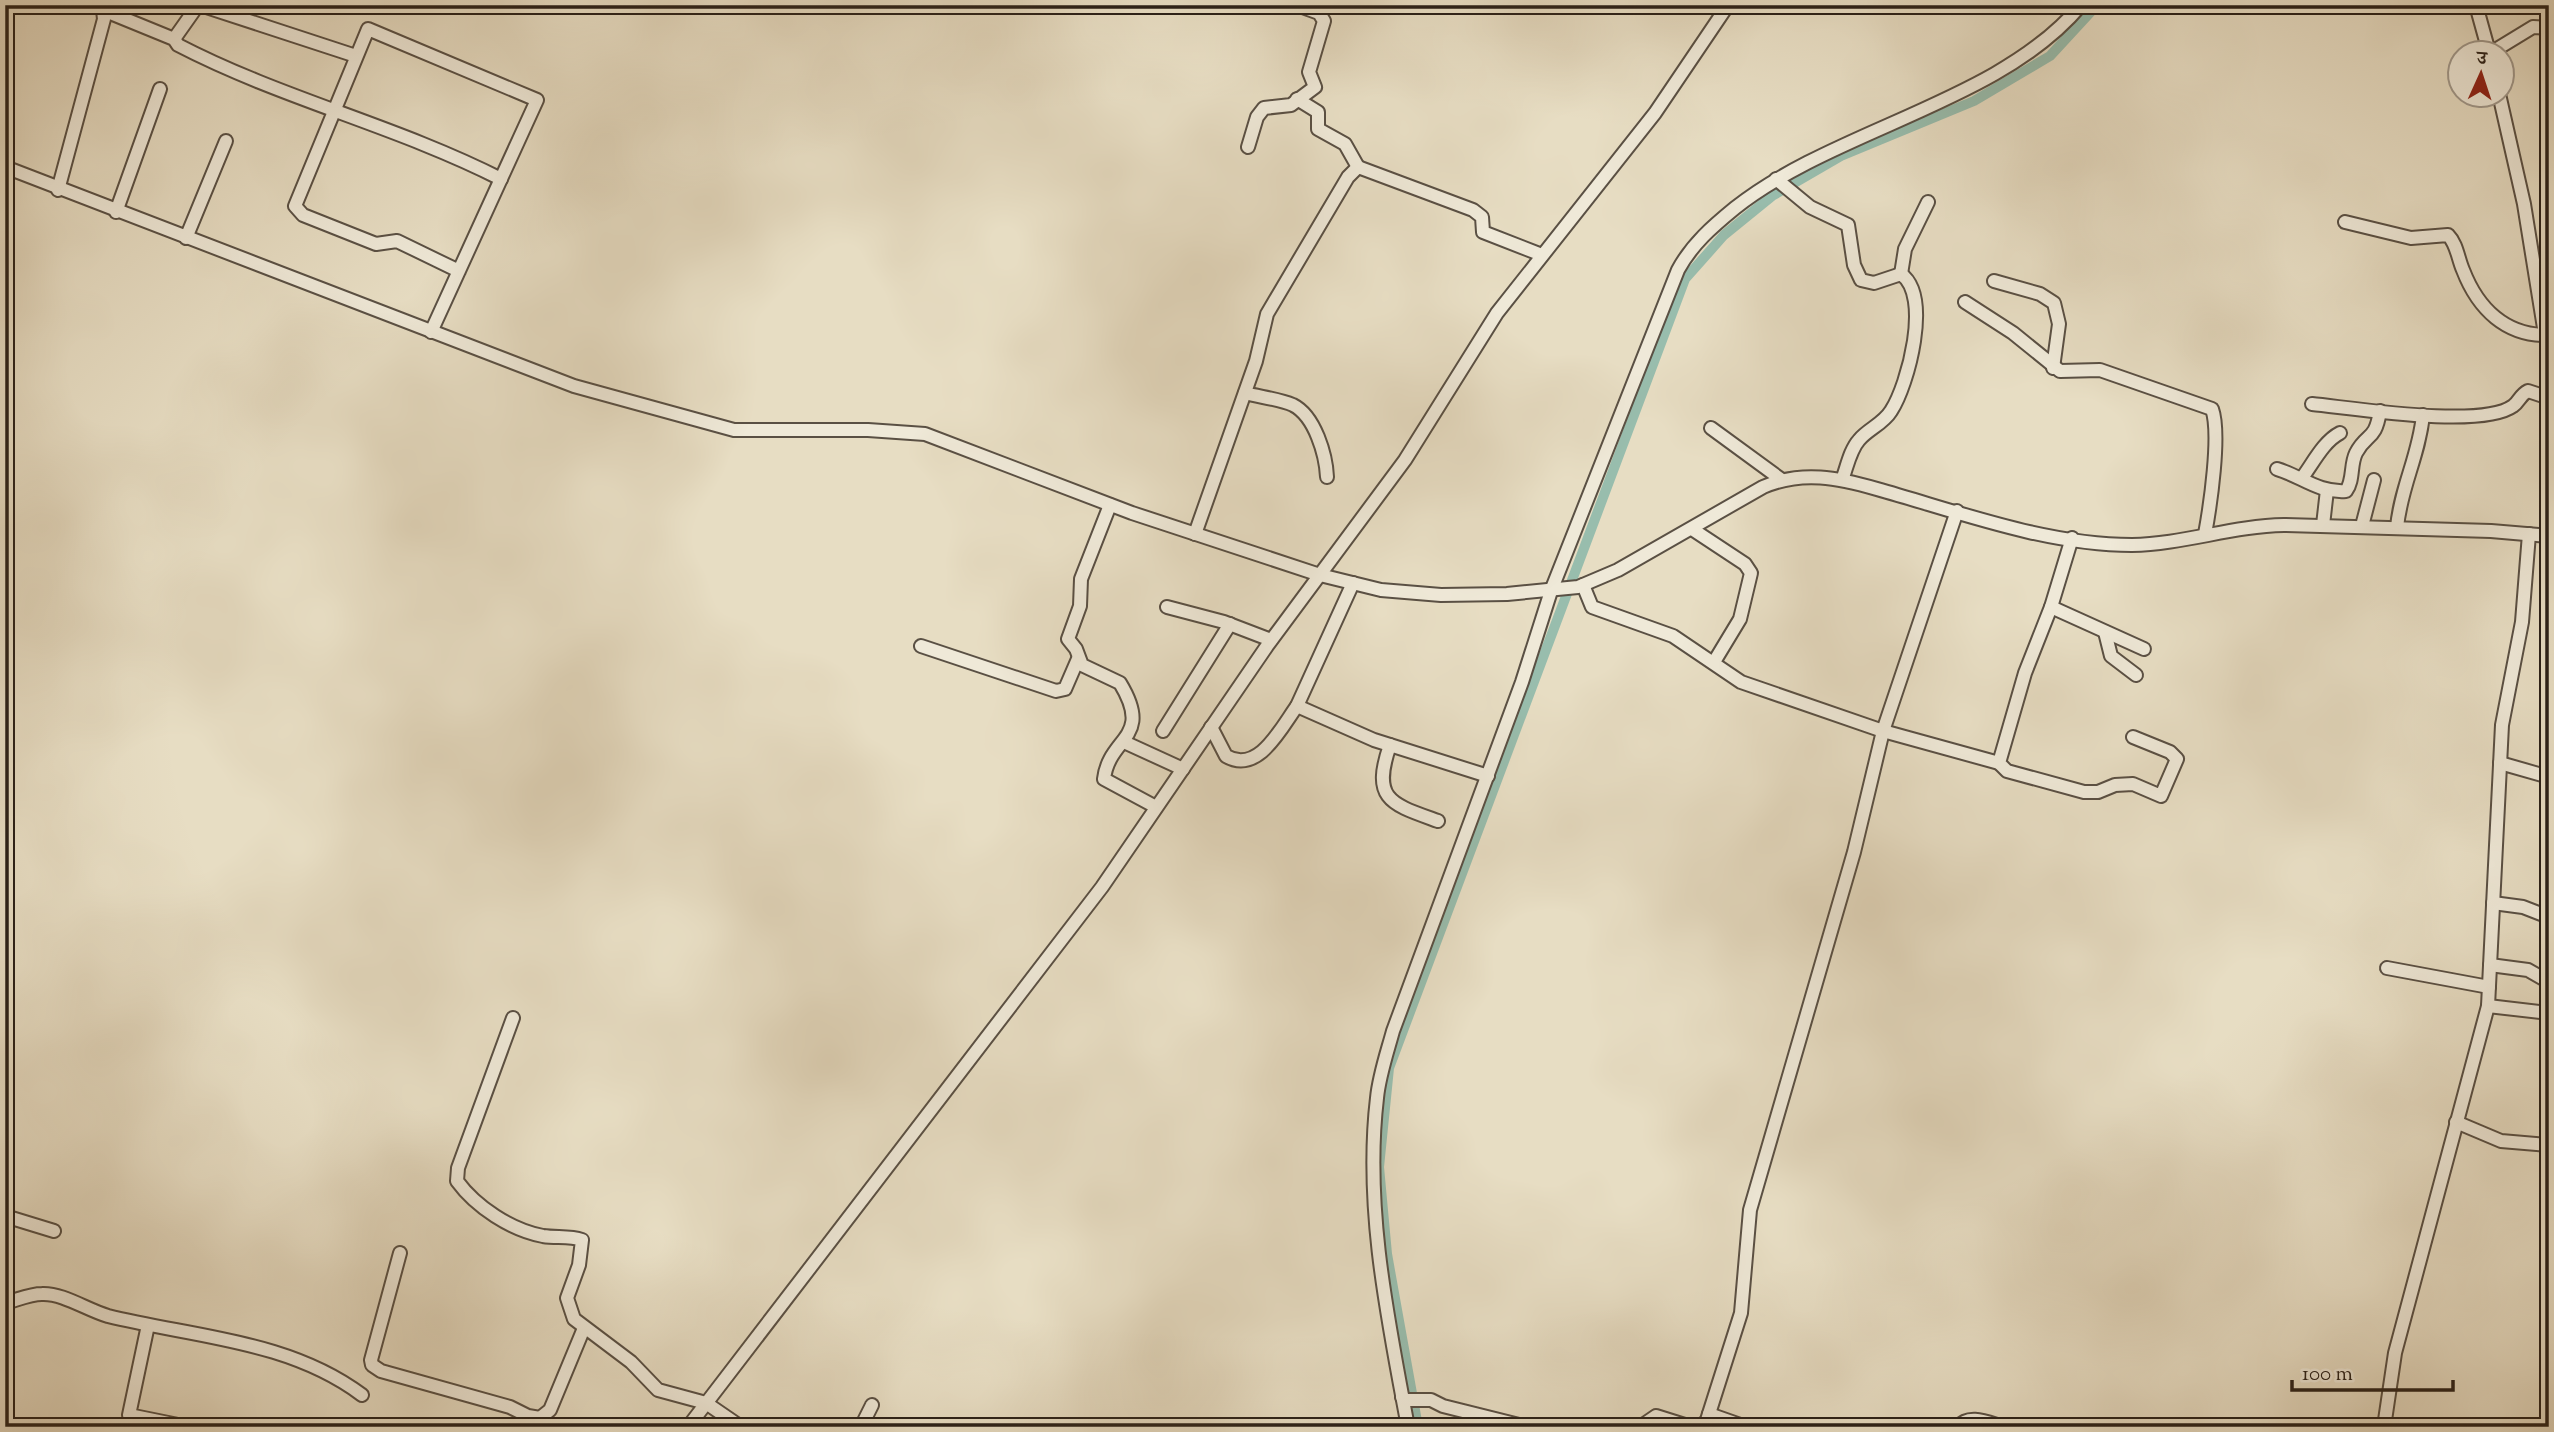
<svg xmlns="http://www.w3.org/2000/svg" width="2554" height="1432" viewBox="0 0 2554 1432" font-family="'Sorts Mill Goudy','Noto Serif Devanagari',serif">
	<rect width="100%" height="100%" fill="#e7ddc3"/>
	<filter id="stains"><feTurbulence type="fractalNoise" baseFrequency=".00286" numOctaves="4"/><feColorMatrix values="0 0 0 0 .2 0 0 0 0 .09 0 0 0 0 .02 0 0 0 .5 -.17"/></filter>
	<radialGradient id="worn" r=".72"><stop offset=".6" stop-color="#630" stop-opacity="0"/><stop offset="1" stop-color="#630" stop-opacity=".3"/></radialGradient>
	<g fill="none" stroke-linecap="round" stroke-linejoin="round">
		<polyline stroke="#98bdad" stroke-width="10" points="1418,1427 1387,1254 1379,1167 1389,1068 1685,279 1724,235 1772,196 1841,156 1974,101 2050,56 2097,5"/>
		<defs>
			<g id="minor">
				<polyline points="200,5 356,56"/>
				<polyline points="2476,5 2489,52"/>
				<path d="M103,10l71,29 4,6c104,54 219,81 323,134"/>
				<polyline points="174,39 198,5"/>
				<polyline points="2492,52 2533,27 2549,28"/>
				<polyline points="2499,94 2524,204 2544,328 2549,336"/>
				<polyline points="1297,99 1318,112 1318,129 1345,144 1358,167"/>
				<polyline points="1248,147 1257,117 1264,108 1291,105 1315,87 1309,72 1324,21 1319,13 1297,5"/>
				<path d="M5,167l569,219 160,44h134l57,4 207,79 188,62 61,15 60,5 66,-1 71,-7 40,-17 145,-83c39,-17 76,-9 114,2 82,23 169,56 255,56 51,-1 101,-19 152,-20l207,6 58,5"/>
				<path d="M1776,179l34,28 38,18 6,40 7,15 13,3 27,-9c31,22 7,111 -10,137 -8,13 -23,18 -32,29 -9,10 -12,27 -17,40"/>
				<polyline points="58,190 104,19 103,10 96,5"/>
				<polyline points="116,212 160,89"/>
				<path d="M2345,222l66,16 37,-3c9,9 10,24 15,35 15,39 43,66 85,65"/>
				<polyline points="186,238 226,141"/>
				<polyline points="1901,274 1905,249 1928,202"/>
				<polyline points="1994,281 2040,294 2054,303 2059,324 2053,368"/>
				<path d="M1965,302l48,31 47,38 40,-1 112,39c9,25 -2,98 -7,125"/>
				<path d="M431,332c36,-78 71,-155 106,-232l-169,-71 -73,177 8,9 73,29 21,-3 62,30"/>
				<path d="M1245,393c15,4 34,6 48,12 22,11 33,50 34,72"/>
				<path d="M2312,404c41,4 169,25 201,2 6,-4 7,-11 15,-15l21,7"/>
				<polyline points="1711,428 1782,480"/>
				<path d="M2277,469c24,7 41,24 69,22 8,-11 4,-26 10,-38 11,-21 19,-11 24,-42"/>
				<path d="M2302,478c11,-15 22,-37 38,-45"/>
				<path d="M1110,505l-29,74 -1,27 -12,33 8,10 6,16 38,18c34,56 -11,53 -16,96l52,28"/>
				<polyline points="2323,525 2327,490"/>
				<polyline points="2362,526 2374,480"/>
				<path d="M2397,527c4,-41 22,-71 26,-112"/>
				<polyline points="1692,529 1745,564 1751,573 1740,619 1714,662"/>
				<polyline points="1195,534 1256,361 1267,314 1348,177 1358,167 1473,210 1482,217 1483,232 1542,255"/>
				<polyline points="2072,538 2051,607 2025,673 1999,763 2007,771 2084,792 2098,792 2115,785 2133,784 2161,796 2177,759 2170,752 2133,737"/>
				<polyline points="1353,583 1297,706 1374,740 1488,776"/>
				<polyline points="1583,585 1592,607 1673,636 1741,682 1883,731 1999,763"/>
				<polyline points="1167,607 1224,622 1271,640"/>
				<polyline points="2051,607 2144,649"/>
				<polyline points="2105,632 2111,656 2136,675"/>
				<polyline points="921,646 1056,691 1065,689 1078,659"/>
				<path d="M1211,727l15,29c32,19 55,-28 71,-50"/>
				<polyline points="1163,731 1230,624"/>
				<polyline points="1124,742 1183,769"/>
				<path d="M1390,745c-19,55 1,59 48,76"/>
				<polyline points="2500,763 2549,777"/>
				<polyline points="2493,903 2523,907 2549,917"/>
				<polyline points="2490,965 2528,970 2549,982"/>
				<polyline points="2387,968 2489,987"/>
				<polyline points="2488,1006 2549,1013"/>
				<path d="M513,1018l-55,150 -1,13c19,26 54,49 86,55 13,2 27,0 39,4l-3,25 -12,33 7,21 57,43 27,28 48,13 35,24"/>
				<polyline points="2456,1122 2501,1141 2549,1145"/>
				<polyline points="5,1216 54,1231"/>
				<polyline points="400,1253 371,1360 372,1365 381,1371 510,1407 528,1416 540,1418 550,1410 584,1328"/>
				<path d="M5,1303c12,-3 25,-9 37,-9 21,-1 45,16 66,22 85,21 181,24 254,79"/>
				<polyline points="148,1325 129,1415 188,1427"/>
				<polyline points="1402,1397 1406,1400 1431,1400 1443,1406 1527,1427"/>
				<polyline points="1709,1414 1746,1427"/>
				<polyline points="688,1427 1102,887 1267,646 1405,460 1497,313 1655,113 1728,5"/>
				<polyline points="861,1427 872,1405"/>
				<path d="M1408,1427c-20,-107 -44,-220 -31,-329 2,-22 10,-45 16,-67l129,-349 29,-91 127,-321c14,-26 35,-44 57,-62 101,-80 264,-105 346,-203"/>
				<polyline points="1640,1427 1656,1416 1691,1427"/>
				<polyline points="1701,1427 1707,1420 1741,1313 1750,1210 1854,852 1883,731 1957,511"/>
				<path d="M1958,1427c11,-14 31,-4 46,0"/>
				<polyline points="2384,1427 2395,1353 2488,1006 2502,725 2522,622 2529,534"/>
			</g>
		</defs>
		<use href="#minor" stroke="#5a5044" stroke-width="16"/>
		<use href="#minor" stroke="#efe9d8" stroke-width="12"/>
	</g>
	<rect width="2554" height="1432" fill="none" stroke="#e7ddc3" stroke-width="28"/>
	<rect x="7" y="7" width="2540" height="1418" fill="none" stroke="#2b2119" stroke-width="3.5"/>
	<rect x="14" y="14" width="2526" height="1404" fill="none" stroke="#2b2119" stroke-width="2"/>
	<g transform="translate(2481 74) rotate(3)"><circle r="33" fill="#efe9d8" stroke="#a1998c" stroke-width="2"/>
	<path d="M0-5L12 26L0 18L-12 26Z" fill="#8f2418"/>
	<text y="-10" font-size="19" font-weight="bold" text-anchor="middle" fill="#2b2119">उ</text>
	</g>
	<path d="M2292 1380v10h161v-10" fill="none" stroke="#2b2119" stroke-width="3.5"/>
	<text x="2302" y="1380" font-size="21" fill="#2b2119" stroke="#efe9d8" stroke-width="5" paint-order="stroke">100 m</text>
	<rect width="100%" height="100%" filter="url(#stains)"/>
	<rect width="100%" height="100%" fill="url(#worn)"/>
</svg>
